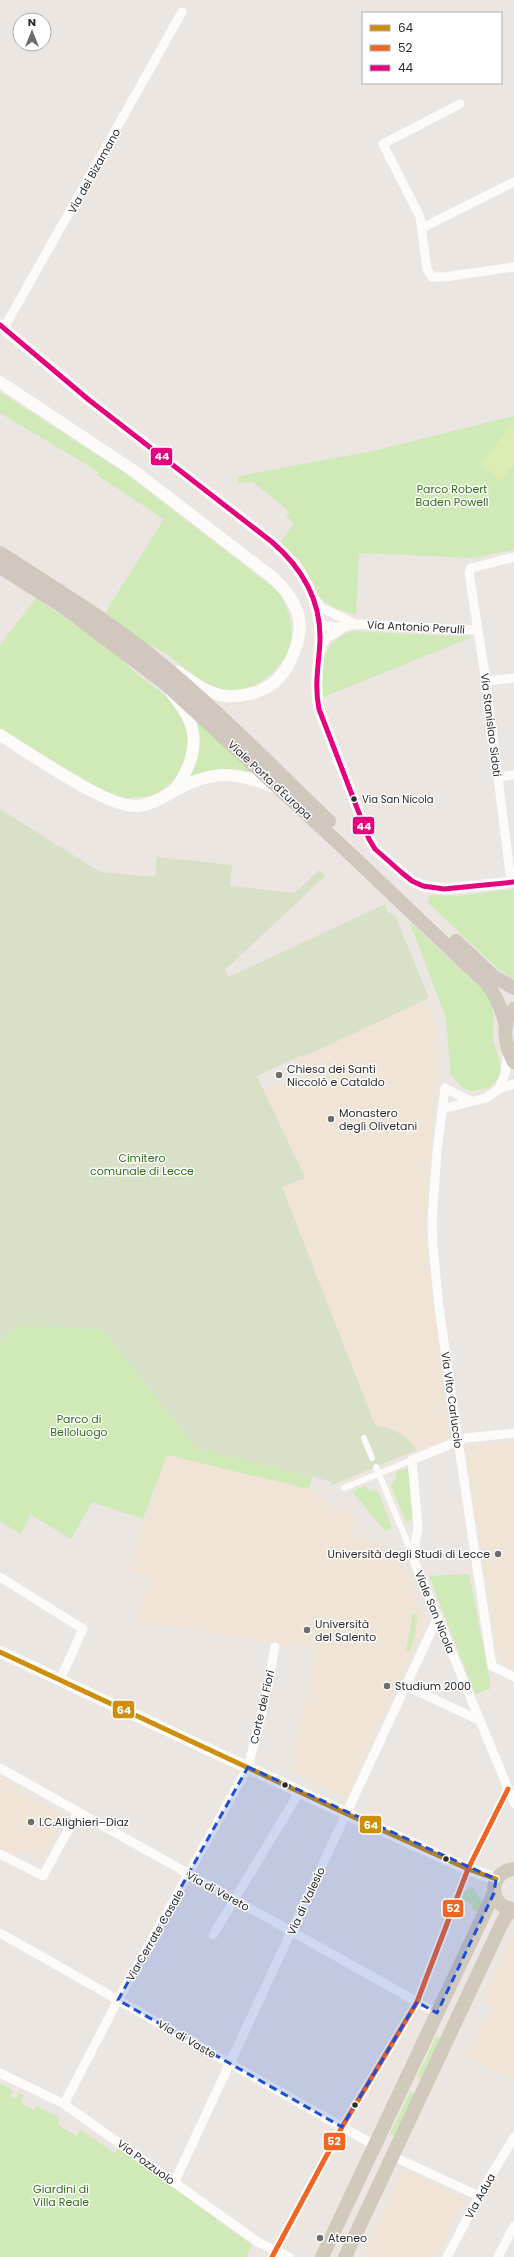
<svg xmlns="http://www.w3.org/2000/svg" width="514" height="2257" viewBox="0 0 514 2257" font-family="Poppins,sans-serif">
	<rect width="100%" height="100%" fill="#ebe6e1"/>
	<g fill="#efe4d5">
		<polygon points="420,1002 423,1008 430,1008 434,1021 436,1043 437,1067 425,1229 449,1439 417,1450 410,1440 386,1427 375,1425 282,1187 305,1178 264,1091 301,1074 294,1059 302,1055 303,1057"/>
		<polygon points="514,1441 514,1669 499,1662 465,1446"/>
		<polygon points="167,1455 309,1489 335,1509 357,1516 351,1535 375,1542 378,1539 408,1575 426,1624 346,1798 290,1771 316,1650 137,1621 150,1577 128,1570"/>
		<polygon points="0,1780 66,1816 41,1860 19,1848 16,1854 0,1846"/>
		<polygon points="514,1932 514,2079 467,2057 487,2015 490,2016 494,2007 481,2002"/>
		<polygon points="404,2169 465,2198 458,2212 455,2211 447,2227 450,2229 435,2257 362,2257"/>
	</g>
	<g fill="#cfe9b7">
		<path d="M0,392l125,81 153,118c12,20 21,46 6,68 -19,28 -50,41 -80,23 -15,-8 -27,-22 -42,-31 -4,-3 -9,-4 -13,-6 -15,-9 -29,-21 -42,-31v-4l57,-91 -67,-44 2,-3 -99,-59z"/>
		<polygon points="514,416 514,550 472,558 359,553 356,615 335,608 324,601 318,594 303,564 280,542 294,524 286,517 290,512 253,482 238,483 238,477 254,473 373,451"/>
		<polygon points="36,598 113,650 134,672 169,698 178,708 189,733 188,756 178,776 162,790 151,796 124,798 109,794 0,729 0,645"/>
		<path d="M351,631l121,6 -151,61 2,-46 3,1c6,-11 13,-17 25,-22z"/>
		<path d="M196,719l55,51 -1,2c-23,-6 -41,-3 -63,7z"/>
		<polygon points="514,889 514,980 497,968 428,903 430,896 434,895 458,896"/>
		<path d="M409,921l78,73c9,15 6,26 6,43 1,12 9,23 7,36 -2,7 -6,11 -11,15l-17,3 -9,-3 -12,-13 -5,-57z"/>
		<polygon points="18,1325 102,1329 196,1448 312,1477 309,1489 167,1455 143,1519 92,1502 71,1539 31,1515 20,1534 0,1521 0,1342"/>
		<polygon points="408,1468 413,1519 406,1522 391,1485 396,1479 396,1472"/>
		<polygon points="365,1486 369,1490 378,1491 392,1528 385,1531 352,1491"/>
		<polygon points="469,1574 490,1681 490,1689 475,1694 429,1576"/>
		<polygon points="413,1613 417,1614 416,1632 410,1651 406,1650"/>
		<polygon points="472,1887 482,1902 479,1912 471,1909 473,1905 460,1899 464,1892"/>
		<polygon points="436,2037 441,2039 423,2080 417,2077"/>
		<polygon points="0,2084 13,2090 10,2096 16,2099 19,2093 24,2095 21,2103 34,2110 36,2106 60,2118 57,2124 76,2136 80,2129 114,2153 119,2148 252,2245 246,2257 0,2257"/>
		<polygon points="410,2092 416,2094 396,2137 390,2134"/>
	</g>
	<path fill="#d8e0c8" d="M0,809l100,63 55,5 2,-20 75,8 -2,21 65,7 24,-23 6,6 -100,94 4,7 156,-73 3,8 7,3 34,83 -126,59 -1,-2 -45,21 48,102 -23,9 93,238c19,4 31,9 42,25l-85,35 -3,-4 -133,-33 -94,-119 -84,-4 -18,17z"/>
	<polygon fill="#dcedb4" points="511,423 514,425 514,464 502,481 481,466"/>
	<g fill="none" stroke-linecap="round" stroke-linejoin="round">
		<g stroke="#fcfbfa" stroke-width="6">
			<polyline points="364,1438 372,1458"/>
			<polyline points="376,1467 413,1556"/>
			<polyline points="344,1488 412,1460"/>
		</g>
		<g stroke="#fcfbfa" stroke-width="9">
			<polyline points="460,104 383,144 420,217 427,269 432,277 444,277 514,267"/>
			<polyline points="422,228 514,182"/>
			<polyline points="4,328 182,12"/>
			<polyline points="314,598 320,607 355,624 478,630"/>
			<path d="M319,624c12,5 24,4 36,0"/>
			<polyline points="319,651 327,638 343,628"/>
			<polyline points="486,681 514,678"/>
			<polyline points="498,777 514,775"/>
			<polyline points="511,882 486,681 469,573 471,568 514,557"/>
			<polyline points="499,1089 505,1074 508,1051"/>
			<polyline points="470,1101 445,1088 437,1152 432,1221 433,1246 439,1307 458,1441 492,1666 514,1677"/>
			<polyline points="442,1109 486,1098 499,1089 514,1084"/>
			<polyline points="514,1433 465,1438 412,1460 418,1527 413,1558 514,1803"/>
			<polyline points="0,1577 83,1629 60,1680"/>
			<polyline points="406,1686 479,1720"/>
			<polyline points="0,1768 437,2013"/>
			<polyline points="0,1854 43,1876 78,1812"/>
			<polyline points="0,1933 374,2145"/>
			<polyline points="213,1935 300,1791"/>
			<polyline points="0,2073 64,2104 258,2242 289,2257"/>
			<polyline points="64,2104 118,2000 248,1767 262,1713 275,1647"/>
			<polyline points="392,2156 479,2196"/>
			<polyline points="174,2183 437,1619"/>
			<polyline points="272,2257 342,2127 417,2002 468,1869 508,1789"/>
			<polyline points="447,2257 479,2196 514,2137"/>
			<polyline points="498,2257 514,2226"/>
		</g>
		<path stroke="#fcfbfa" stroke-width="11" d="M0,325l89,75 183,142c29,25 49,58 48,98 -1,24 -6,45 -1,69l50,130 6,10 26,23 11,9 11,5 21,3 70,-7"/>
		<g stroke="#fcfbfa" stroke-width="12">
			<path d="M0,382l134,89 138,106c10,9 20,20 25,34 9,23 -7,60 -26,74 -12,8 -30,12 -44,11 -18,-1 -34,-14 -49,-24"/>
			<path d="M172,694c6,8 14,17 17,26 11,24 0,50 -14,70"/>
			<path d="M0,735c28,17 107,73 137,71 15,-1 26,-9 39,-16 39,-21 61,-18 101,-2"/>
			<polyline points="0,1652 347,1814 468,1869 496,1879"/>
		</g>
		<g stroke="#d0c9bc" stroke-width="14">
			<path d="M514,1009c-14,15 -9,37 0,53"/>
			<path d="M514,1869c-27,3 -26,39 0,40"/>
			<polyline points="322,2257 494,1893"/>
			<polyline points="345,2257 501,1925 506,1916 514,1910"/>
		</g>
		<g stroke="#d0c7be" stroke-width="14">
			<path d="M0,553c53,34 107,67 155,106 62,50 117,108 174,162"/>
			<path d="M0,567l62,39 105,79 178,164 142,135c10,13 15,25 19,42"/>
			<polyline points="456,941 493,976 514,988"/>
		</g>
		<defs>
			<polyline id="bus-1" points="0,1652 347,1814 468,1869 496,1879"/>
			<polyline id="bus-2" points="272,2257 342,2127 417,2002 468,1869 508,1789"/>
			<path id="bus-3" d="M0,325l89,75 183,142c29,25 49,58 48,98 -1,24 -6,45 -1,69l50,130 6,10 26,23 11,9 11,5 21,3 70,-7"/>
		</defs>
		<use href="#bus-1" stroke="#fff" stroke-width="8"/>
		<use href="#bus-2" stroke="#fff" stroke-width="8"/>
		<use href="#bus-3" stroke="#fff" stroke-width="8"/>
		<use href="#bus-1" stroke="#ce8e09" stroke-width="5"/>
		<use href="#bus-2" stroke="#f26522" stroke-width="5"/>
		<use href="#bus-3" stroke="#e5007d" stroke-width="5"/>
	</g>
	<path fill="#1d4ed8" fill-opacity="0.2" stroke="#1d4ed8" stroke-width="3" stroke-dasharray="8 5" stroke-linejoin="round" d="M248,1767l248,112 -2,14 -57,120 -20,-11 -75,125 -224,-127z"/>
	<g fill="#2c2c2c" stroke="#fff" stroke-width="1.5">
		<circle cx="354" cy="799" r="3.5"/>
		<circle cx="285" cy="1785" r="3.5"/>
		<circle cx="446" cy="1859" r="3.5"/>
		<circle cx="355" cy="2105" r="3.5"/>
	</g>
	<g fill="#6f6d6b" stroke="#fff" stroke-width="1.5">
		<circle cx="279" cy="1075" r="4"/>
		<circle cx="331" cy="1119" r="4"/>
		<circle cx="498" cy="1554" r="4"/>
		<circle cx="307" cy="1630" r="4"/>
		<circle cx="387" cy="1686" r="4"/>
		<circle cx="31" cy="1822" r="4"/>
		<circle cx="320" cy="2238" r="4"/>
	</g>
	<g text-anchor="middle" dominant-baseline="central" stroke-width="3" stroke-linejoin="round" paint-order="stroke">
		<g font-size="10" fill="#2c2c2c" stroke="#fff" text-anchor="start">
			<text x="362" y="799">Via San Nicola</text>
		</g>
		<g font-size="11" fill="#2c2c2c" stroke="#fff">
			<text transform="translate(94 171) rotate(-61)">Via dei Bizamano</text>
			<text transform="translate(416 627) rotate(3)">Via Antonio Perulli</text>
			<text transform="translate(491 725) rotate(83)">Via Stanislao Sidoti</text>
			<text transform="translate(270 780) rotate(43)">Viale Porta d'Europa</text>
			<text transform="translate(452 1400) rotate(82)">Via Vito Carluccio</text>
			<text transform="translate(435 1612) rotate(68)">Viale San Nicola</text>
			<text transform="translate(262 1707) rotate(-77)">Corte dei Fiori</text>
			<text transform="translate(218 1891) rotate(29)">Via di Vereto</text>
			<text transform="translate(306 1901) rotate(-65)">Via di Valesio</text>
			<text transform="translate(155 1935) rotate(-60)">Via Cerrate Casale</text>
			<text transform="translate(187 2039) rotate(30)">Via di Vaste</text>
			<text transform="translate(146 2162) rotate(36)">Via Pozzuolo</text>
			<text transform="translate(480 2196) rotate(-61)">Via Adua</text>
		</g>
		<g font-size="11" fill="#2e7213" stroke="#fff">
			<text x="452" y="489">Parco Robert<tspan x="452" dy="13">Baden Powell</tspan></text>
			<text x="142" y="1158">Cimitero<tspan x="142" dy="13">comunale di Lecce</tspan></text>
			<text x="79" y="1419">Parco di<tspan x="79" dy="13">Belloluogo</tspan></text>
			<text x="61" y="2189">Giardini di<tspan x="61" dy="13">Villa Reale</tspan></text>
		</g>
		<g font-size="11" fill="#2c2c2c" stroke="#fff" text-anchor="start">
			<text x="287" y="1069">Chiesa dei Santi<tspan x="287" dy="13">Niccolò e Cataldo</tspan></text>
			<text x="339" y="1113">Monastero<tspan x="339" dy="13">degli Olivetani</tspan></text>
			<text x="490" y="1554" text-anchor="end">Università degli Studi di Lecce</text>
			<text x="315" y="1624">Università<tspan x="315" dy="13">del Salento</tspan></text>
			<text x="395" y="1686">Studium 2000</text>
			<text x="39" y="1822">I.C.Alighieri–Diaz</text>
			<text x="328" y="2238">Ateneo</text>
		</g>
	</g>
	<g stroke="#fff" stroke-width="1.5">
		<rect x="150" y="447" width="23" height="19" rx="4" fill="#e5007d"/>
		<rect x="352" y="816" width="23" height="19" rx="4" fill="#e5007d"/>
		<rect x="112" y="1700" width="23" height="19" rx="4" fill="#ce8e09"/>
		<rect x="359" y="1815" width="23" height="19" rx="4" fill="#ce8e09"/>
		<rect x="442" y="1899" width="22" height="19" rx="4" fill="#f26522"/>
		<rect x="323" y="2132" width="23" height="19" rx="4" fill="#f26522"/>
	</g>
	<g font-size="11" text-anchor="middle" font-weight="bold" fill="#fff">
		<text x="162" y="460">44</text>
		<text x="364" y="830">44</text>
		<text x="124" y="1714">64</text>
		<text x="371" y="1829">64</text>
		<text x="453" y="1912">52</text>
		<text x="334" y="2145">52</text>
	</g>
	<rect x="362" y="12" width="140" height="72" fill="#ffffff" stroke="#ababab"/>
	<rect x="370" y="25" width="20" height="6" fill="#ce8e09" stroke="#ababab"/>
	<text x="398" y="32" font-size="12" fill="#2c2c2c">64</text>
	<rect x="370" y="45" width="20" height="6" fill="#f26522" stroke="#ababab"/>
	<text x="398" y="52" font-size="12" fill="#2c2c2c">52</text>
	<rect x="370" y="65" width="20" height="6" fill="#e5007d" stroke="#ababab"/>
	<text x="398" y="72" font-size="12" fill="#2c2c2c">44</text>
	<g transform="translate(32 32)"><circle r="19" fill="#ffffff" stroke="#ababab"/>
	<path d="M0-3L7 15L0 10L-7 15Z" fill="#6f6d6b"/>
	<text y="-6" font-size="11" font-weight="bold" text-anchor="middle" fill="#2c2c2c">N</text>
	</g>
</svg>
